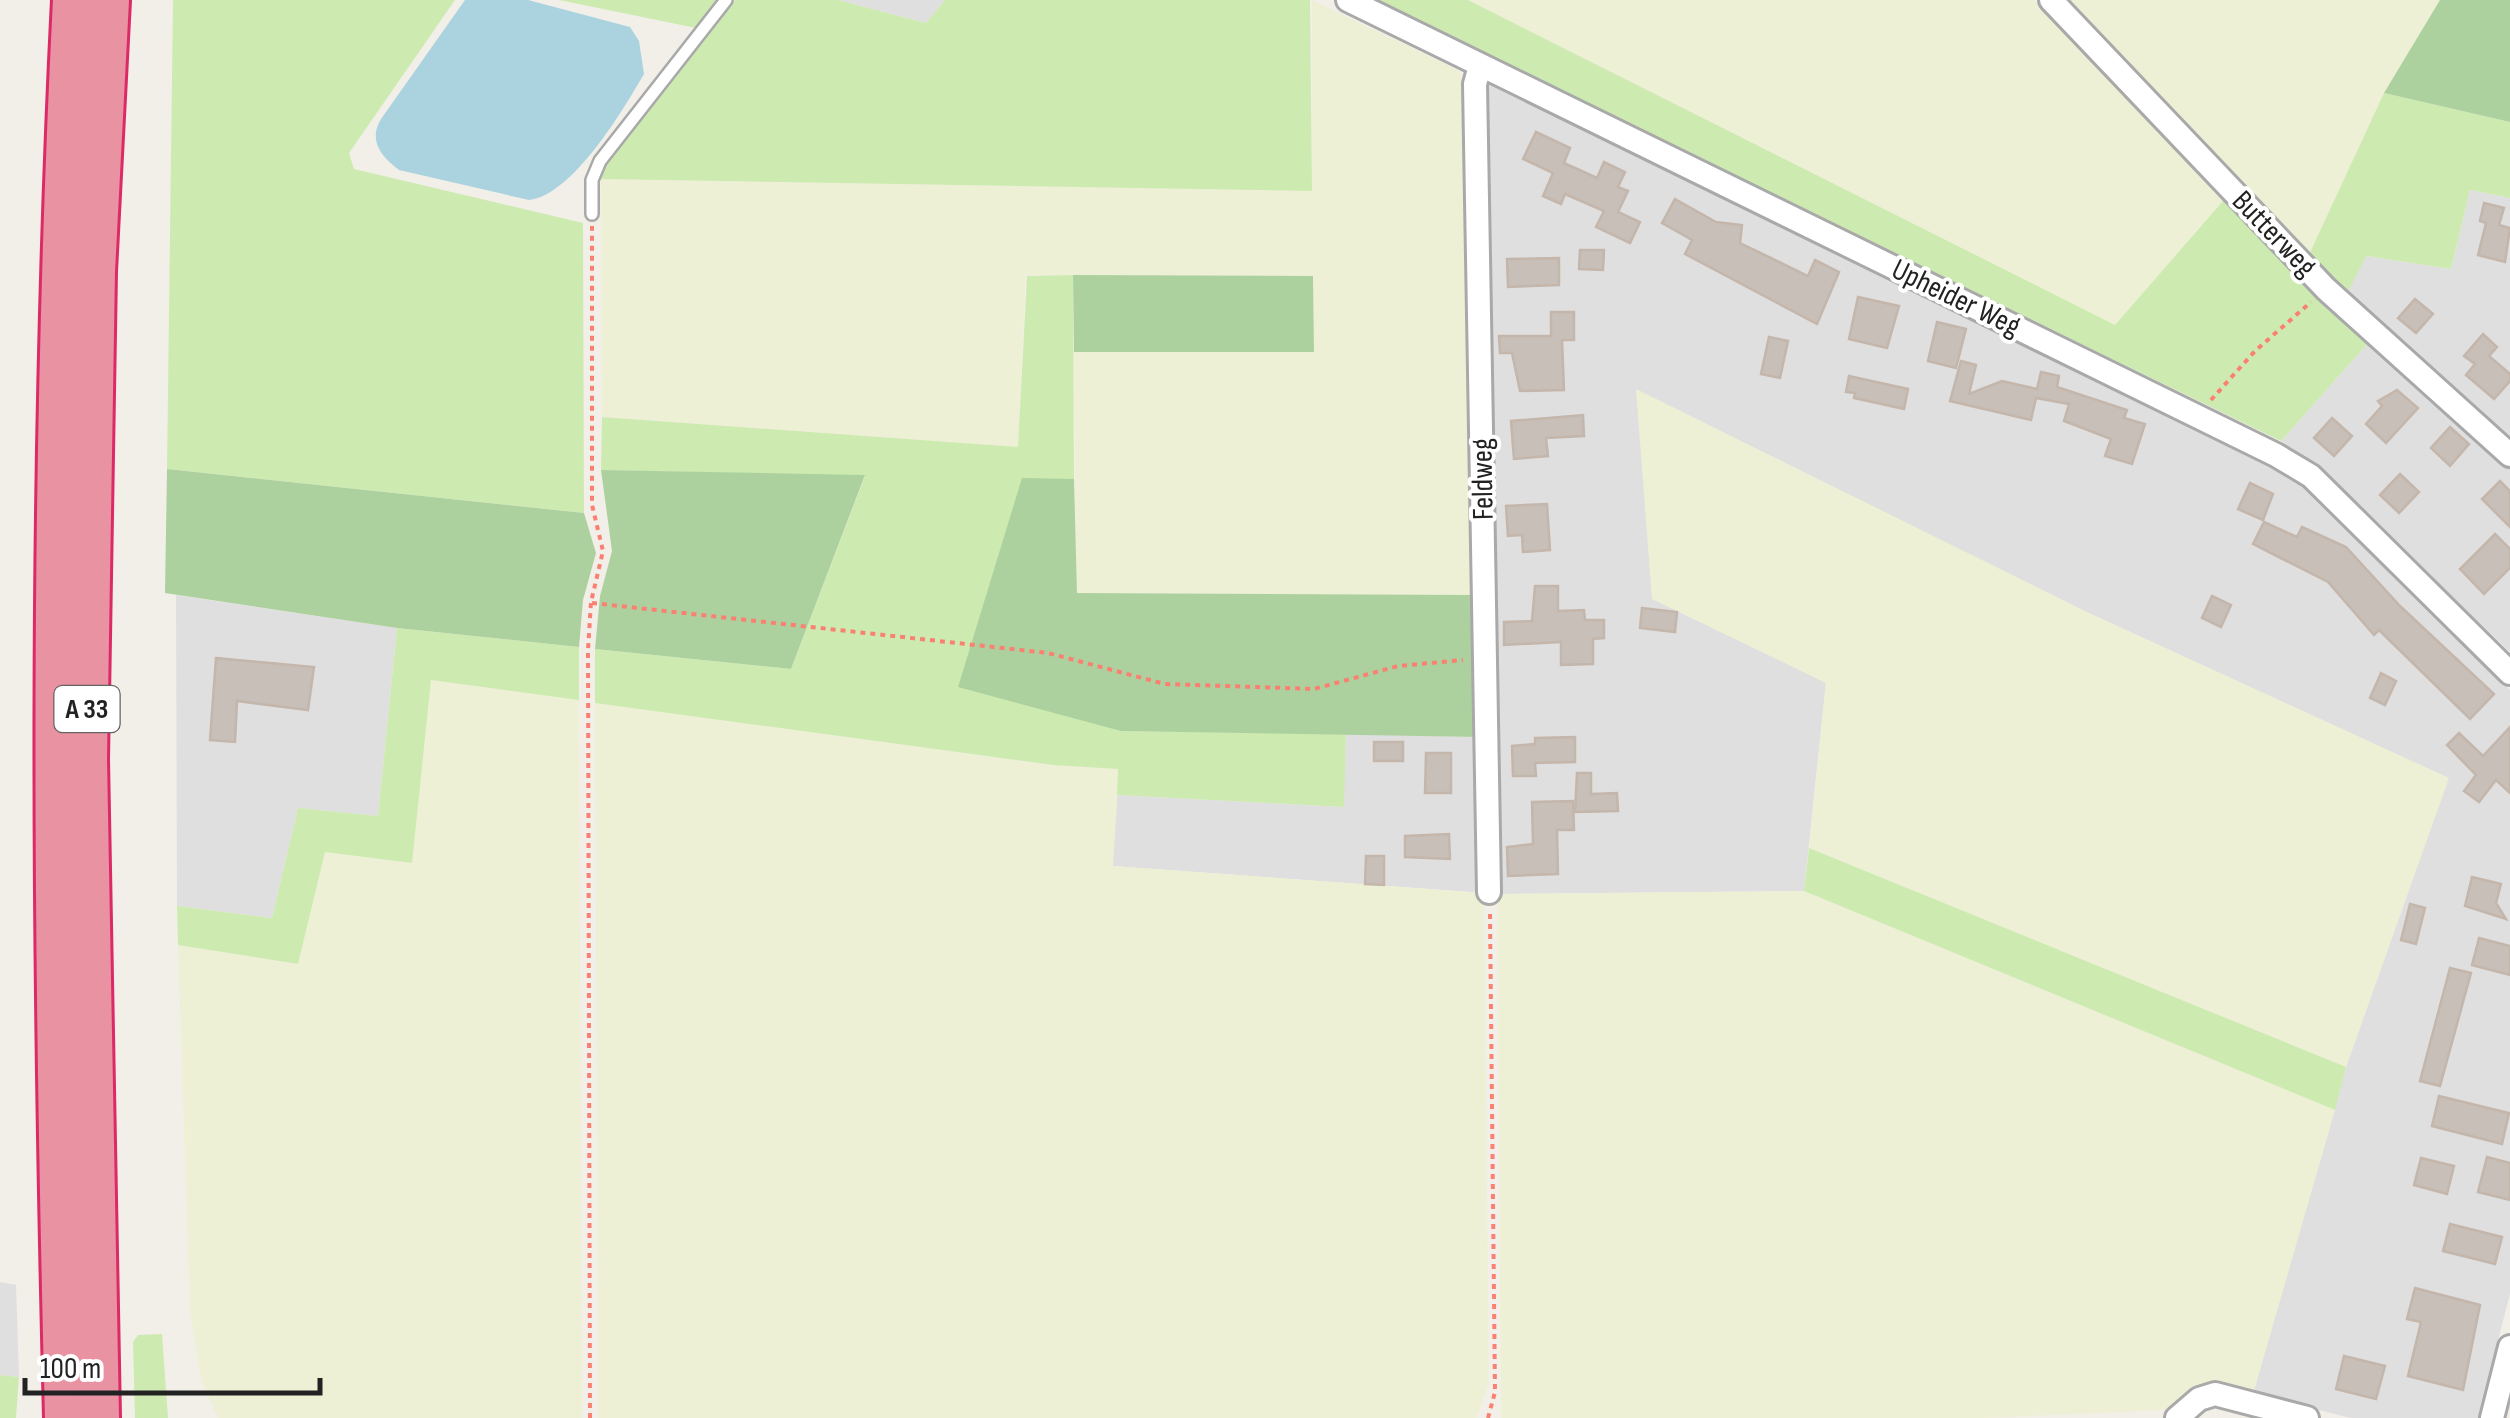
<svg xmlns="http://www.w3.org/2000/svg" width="2510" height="1418" viewBox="0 0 2510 1418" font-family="'Sofia Sans Condensed',sans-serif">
	<rect width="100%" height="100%" fill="#f2efe9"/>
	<g fill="#e0dfdf">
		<polygon points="838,0 945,0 926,23"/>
		<polygon points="1491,83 2302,483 2510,690 2510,1294 2478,1418 2351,1418 2253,1394 2346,1067 2448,778 2091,614 1652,598 1826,682 1804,891 1497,894 1480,94"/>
		<polygon points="2470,190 2510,198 2510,652 2318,468 2281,441 2369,342 2336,314 2365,256 2451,269"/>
		<polygon points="176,595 397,628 378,816 298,808 272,918 177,906"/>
		<polygon points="1346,734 1479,737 1484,893 1112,866 1117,795 1343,807"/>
		<polygon points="0,1282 16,1285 19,1377 0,1375"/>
	</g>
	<g fill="#eef0d5">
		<polygon points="1312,0 1458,70 1462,79 1476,595 1076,593 1074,352 1314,352 1313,276 1026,275 1018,447 602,417 601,179 1312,191"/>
		<polygon points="1468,0 2034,0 2223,201 2115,325"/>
		<polygon points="2063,0 2440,0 2384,93 2307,259"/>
		<polygon points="1636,389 2091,614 2449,778 2346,1067 1809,848 1826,683 1652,599"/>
		<polygon points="431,680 579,700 582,1418 218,1418 201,1380 190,1311 178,945 298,964 325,852 411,863"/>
		<polygon points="595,703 1053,765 1119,769 1113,866 1484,893 1489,1384 1476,1418 598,1418"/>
		<polygon points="1804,891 2335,1110 2253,1394 2208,1387 2166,1410 1989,1418 1501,1418 1497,894"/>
	</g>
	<g fill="#cdebb0">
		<polygon points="173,0 455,0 349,153 354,169 583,223 584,513 167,469"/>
		<polygon points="559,0 717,0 696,28"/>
		<polygon points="735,0 838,0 926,23 945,0 1310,0 1312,191 601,179 603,166"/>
		<polygon points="1374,0 1468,0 2115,325 2223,201 2369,342 2281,441"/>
		<polygon points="2384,93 2510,122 2510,198 2470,190 2451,269 2366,256 2346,296 2307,259"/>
		<polygon points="1073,275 1074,479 1022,479 1121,731 1346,734 1344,807 1117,795 1118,769 1053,765 595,703 595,649 791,669 865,476 601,470 602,417 1018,447 1027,276"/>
		<polygon points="397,628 579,647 579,700 431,680 412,863 325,852 298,964 178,945 177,906 272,918 298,808 378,816"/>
		<polygon points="1809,848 2346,1067 2335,1110 1804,891"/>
		<polygon points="162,1334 168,1418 135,1418 133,1342 138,1335"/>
		<polygon points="0,1375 19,1377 16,1418 0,1418"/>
	</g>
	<g fill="#add19e">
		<polygon points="2440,0 2510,0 2510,122 2384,93"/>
		<polygon points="1073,275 1313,276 1314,352 1074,352"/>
		<polygon points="167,469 584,513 596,553 583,600 579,647 397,628 165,593"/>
		<polygon points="601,470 865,475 791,669 595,649 600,596 612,551"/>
		<polygon points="1022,478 1074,479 1077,593 1476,595 1479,737 1121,731 958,687"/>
	</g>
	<path fill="#aad3df" d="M465,0h63l102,27 9,14 5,33c-22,38 -72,121 -115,126l-130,-30c-18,-13 -31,-30 -18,-51z"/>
	<g fill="#c7bfb8" stroke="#c4b6ab" stroke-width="2.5">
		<polygon points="1536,132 1570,148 1564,163 1597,178 1604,162 1625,172 1618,187 1628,191 1618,212 1640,222 1630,243 1596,227 1604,211 1565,194 1561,204 1543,196 1553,173 1523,159"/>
		<polygon points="1675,199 1716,222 1742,225 1740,243 1808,276 1815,260 1839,272 1817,324 1685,254 1692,240 1662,223"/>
		<polygon points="2484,203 2504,208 2499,225 2510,228 2505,262 2478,255 2486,223 2480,221"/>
		<polygon points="1580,250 1604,250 1603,270 1579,269"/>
		<polygon points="1559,258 1559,285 1508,287 1507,259"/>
		<polygon points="1858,297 1899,306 1887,348 1849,339"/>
		<polygon points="2415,299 2433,314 2416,333 2398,318"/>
		<polygon points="1551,312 1574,312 1574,340 1562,340 1564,390 1520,391 1512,353 1500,353 1499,336 1551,336"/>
		<polygon points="1937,322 1966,329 1956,368 1928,361"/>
		<polygon points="2483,334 2497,347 2489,356 2510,374 2510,381 2494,399 2466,375 2475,364 2464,356"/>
		<polygon points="1769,337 1788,341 1780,378 1761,374"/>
		<polygon points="1961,361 1976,365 1969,394 2002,381 2037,389 2041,372 2059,376 2057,387 2127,410 2124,418 2145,424 2132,464 2105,456 2111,439 2064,421 2069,404 2036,398 2031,420 1950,401"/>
		<polygon points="1849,376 1908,389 1904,409 1854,398 1855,393 1846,392"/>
		<polygon points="2397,390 2418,408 2386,443 2366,424 2382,406 2378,401"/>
		<polygon points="1583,415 1584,436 1546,438 1548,456 1514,459 1511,421"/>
		<polygon points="2332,418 2352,436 2334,456 2314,438"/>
		<polygon points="2450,427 2469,444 2450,466 2431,448"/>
		<polygon points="2400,474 2419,492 2399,513 2380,495"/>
		<polygon points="2500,481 2510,491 2510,527 2482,499"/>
		<polygon points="2250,483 2273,494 2263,520 2238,509"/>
		<polygon points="1547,504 1550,550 1523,552 1522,535 1508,536 1506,506"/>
		<polygon points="2264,522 2297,537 2302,527 2346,547 2400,606 2494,694 2470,719 2379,630 2374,635 2328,582 2253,544"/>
		<polygon points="2495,534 2510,549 2510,568 2484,594 2460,569"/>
		<polygon points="1535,586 1558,586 1558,611 1584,610 1585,620 1604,620 1604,638 1593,639 1593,664 1561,665 1561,642 1504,645 1504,622 1532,621"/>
		<polygon points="2212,596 2231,605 2221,627 2202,618"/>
		<polygon points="1642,608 1677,612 1675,632 1640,628"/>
		<polygon points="216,658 314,667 308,710 237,701 235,742 210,740"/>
		<polygon points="2381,673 2396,681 2385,705 2370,698"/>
		<polygon points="2510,727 2510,793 2496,780 2479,802 2464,791 2476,775 2447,745 2459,733 2483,756"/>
		<polygon points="1575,737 1575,762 1535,763 1536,776 1513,776 1512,746 1535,744 1535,738"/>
		<rect x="1374" y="742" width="29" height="19"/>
		<polygon points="1426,753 1451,753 1451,793 1425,793"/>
		<polygon points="1577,773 1591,773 1591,794 1617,793 1618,811 1575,812"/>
		<polygon points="1573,801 1574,830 1557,830 1558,874 1508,876 1507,847 1533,844 1532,802"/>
		<polygon points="1449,834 1450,859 1405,857 1405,836"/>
		<polygon points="1366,856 1384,856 1384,885 1365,884"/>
		<polygon points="2472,877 2501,884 2496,903 2506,919 2465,906"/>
		<polygon points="2410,904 2425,908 2416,944 2401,940"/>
		<polygon points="2479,938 2510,946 2510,975 2472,965"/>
		<polygon points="2450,968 2471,973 2440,1086 2420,1081"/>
		<polygon points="2439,1096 2509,1113 2502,1144 2432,1126"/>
		<polygon points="2487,1157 2510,1163 2510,1200 2478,1192"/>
		<polygon points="2421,1158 2454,1166 2447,1194 2414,1185"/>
		<polygon points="2450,1224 2502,1237 2495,1264 2443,1251"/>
		<polygon points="2415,1288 2480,1305 2463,1390 2408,1376 2421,1322 2407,1319"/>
		<polygon points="2344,1356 2385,1366 2376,1399 2336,1389"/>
	</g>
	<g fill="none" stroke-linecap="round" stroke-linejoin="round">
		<defs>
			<polyline id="service" points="592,214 592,180 600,161 726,0"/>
			<g id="minor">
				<polyline points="1348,0 2276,455 2311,476 2510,673"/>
				<polyline points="2051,0 2326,289 2510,455"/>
				<polyline points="1480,66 1475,84 1489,892"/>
				<polyline points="2177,1418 2199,1399 2215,1394 2307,1418"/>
				<polyline points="2492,1418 2510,1347"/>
			</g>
			<g id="motorway">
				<path d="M66,1418c-12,-473 -16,-945 8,-1418"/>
				<polyline points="98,1418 86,759 94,271 108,0"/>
			</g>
		</defs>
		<use href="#service" stroke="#a9a9a9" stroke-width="16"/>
		<use href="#minor" stroke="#a9a9a9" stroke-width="28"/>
		<use href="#motorway" stroke="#dc2a67" stroke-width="48"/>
		<g stroke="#fa8072" stroke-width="4" stroke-dasharray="5 5" stroke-linecap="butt">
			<polyline points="2211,400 2255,351 2311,302"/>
			<polyline points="592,603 1048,653 1165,684 1314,689 1398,666 1463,660"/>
			<polyline points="590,1418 588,650 591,602 603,551 592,505 592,226"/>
			<polyline points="1488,1418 1495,1392 1490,914"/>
		</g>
		<use href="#service" stroke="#fff" stroke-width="11"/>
		<use href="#minor" stroke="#fff" stroke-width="22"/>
		<use href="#motorway" stroke="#e892a2" stroke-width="42"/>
	</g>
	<g text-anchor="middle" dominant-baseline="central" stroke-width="8" stroke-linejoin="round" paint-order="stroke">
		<rect fill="#fff" stroke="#646464" stroke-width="2.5" x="54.5" y="686" width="65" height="46" rx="8"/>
		<g font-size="28" font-weight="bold" fill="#222">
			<text x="87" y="709">A 33</text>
		</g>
		<g font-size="30" fill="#222" stroke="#fff">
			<text transform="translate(2274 234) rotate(46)">Butterweg</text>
			<text transform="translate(1956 298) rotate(26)">Upheider Weg</text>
			<text transform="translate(1483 479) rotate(-91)">Feldweg</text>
		</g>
	</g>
	<path d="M25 1378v15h295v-15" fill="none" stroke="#222222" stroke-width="5"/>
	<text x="40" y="1378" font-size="30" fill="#222222" stroke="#ffffff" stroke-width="8" paint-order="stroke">100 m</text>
</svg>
